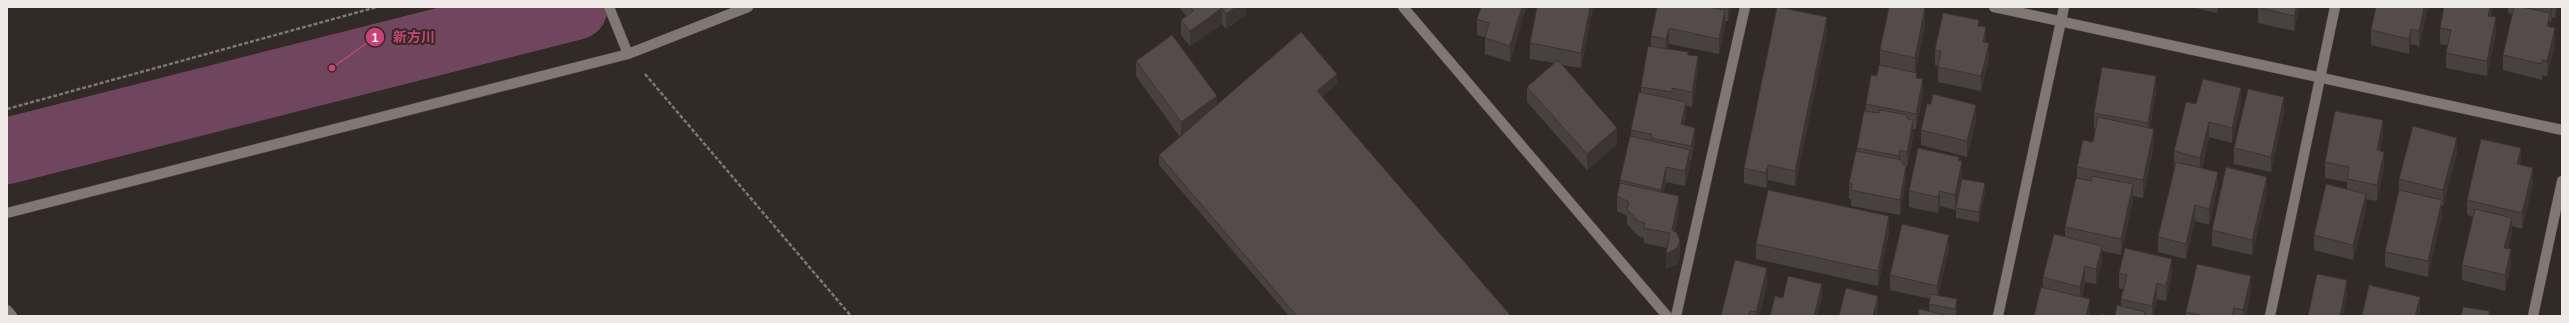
<svg xmlns="http://www.w3.org/2000/svg" width="2569" height="323" viewBox="0 0 2569 323" font-family="Helvetica,'Noto Sans JP',sans-serif">
	<rect width="100%" height="100%" fill="#322a26"/>
	<g fill="none" stroke-linecap="round" stroke-linejoin="round">
		<polyline stroke="#6f465d" stroke-width="66" points="7,151 575,7"/>
		<defs>
			<g id="street">
				<polyline points="609,7 628,54"/>
				<polyline points="1994,7 2562,130"/>
				<polyline points="7,213 628,54 748,7"/>
				<polyline points="7,310 12,316"/>
				<polyline points="1676,316 1745,7"/>
				<polyline points="2270,316 2335,7"/>
				<polyline points="2533,316 2562,181"/>
			</g>
			<g id="secondary">
				<polyline points="1403,7 1667,316"/>
				<polyline points="1998,316 2064,7"/>
			</g>
		</defs>
		<use href="#street" stroke="#4d4643" stroke-width="11"/>
		<use href="#secondary" stroke="#4d4643" stroke-width="11"/>
		<g stroke="#7d7672" stroke-width="2.5" stroke-dasharray="4 2" stroke-linecap="butt">
			<polyline points="645,74 851,316"/>
			<polyline points="7,109 377,7"/>
		</g>
		<use href="#street" stroke="#817773" stroke-width="10"/>
		<use href="#secondary" stroke="#817773" stroke-width="10"/>
	</g>
	<g fill="#494040">
		<polygon points="1179,7 1246,7 1246,15 1226,29 1222,24 1190,46 1181,35 1181,20 1186,16"/>
		<polygon points="1526,7 1510,62 1485,54 1485,37 1477,35 1477,19"/>
		<polygon points="1593,7 1581,68 1561,65 1617,144 1587,170 1527,102 1527,87 1554,63 1530,59 1530,43"/>
		<polygon points="1657,7 1731,7 1728,21 1725,21 1725,26 1719,54 1669,44 1668,49 1688,55 1698,72 1692,107 1686,106 1686,117 1684,125 1695,143 1691,161 1690,161 1690,165 1685,186 1666,182 1663,192 1679,211 1675,232 1680,256 1677,264 1666,269 1667,248 1644,243 1644,238 1638,236 1627,224 1627,216 1617,211 1617,196 1620,184 1620,180 1631,136 1631,130 1641,92 1641,87 1651,46 1651,36"/>
		<polygon points="2191,7 2218,7 2217,13"/>
		<polygon points="2258,7 2299,7 2294,31 2258,23"/>
		<polygon points="2428,7 2419,46 2411,44 2409,54 2371,45 2371,30"/>
		<polygon points="2492,7 2491,16 2496,33 2487,76 2446,68 2446,53 2448,45 2440,44 2440,28"/>
		<polygon points="2508,7 2558,7 2555,18 2552,17 2551,22 2550,22 2550,27 2555,44 2547,76 2542,75 2542,80 2503,70 2503,55 2512,14 2508,13"/>
		<polygon points="1925,25 1915,72 1917,78 1923,94 1916,129 1913,129 1913,136 1907,167 1906,167 1906,180 1900,215 1851,206 1851,199 1849,199 1849,183 1857,152 1857,148 1866,111 1866,104 1877,76 1880,65 1880,50"/>
		<polygon points="1979,26 1986,43 1989,59 1981,91 1938,82 1938,66 1935,65 1935,50"/>
		<polygon points="1827,33 1795,186 1768,180 1766,188 1744,183 1744,168"/>
		<polygon points="1136,61 1217,105 1337,84 1322,97 1511,316 1289,316 1159,165 1159,155 1180,137 1136,76"/>
		<polygon points="2156,92 2150,128 2154,146 2143,198 2133,196 2133,200 2121,255 2102,251 2102,261 2096,284 2085,282 2082,297 2090,314 2089,316 2034,316 2043,288 2043,277 2065,237 2065,227 2077,178 2077,167 2093,142 2095,129 2094,129 2094,113"/>
		<polygon points="1931,104 1976,120 1967,157 1921,145 1921,130"/>
		<polygon points="2196,104 2241,104 2232,143 2209,137 2202,168 2218,187 2209,225 2195,221 2186,259 2158,252 2158,237 2175,167 2174,167 2174,151"/>
		<polygon points="2284,112 2271,172 2234,164 2234,148"/>
		<polygon points="2383,135 2380,151 2384,167 2377,201 2366,199 2366,209 2353,260 2314,250 2314,235 2347,189 2347,182 2325,178 2325,162"/>
		<polygon points="2457,153 2443,206 2442,206 2442,215 2428,277 2385,267 2385,252 2399,190 2399,179"/>
		<polygon points="1959,160 1962,177 1962,179 1985,192 1979,222 1956,218 1956,209 1955,210 1940,206 1938,213 1909,207 1909,191"/>
		<polygon points="2521,163 2521,165 2533,183 2522,229 2512,226 2512,234 2508,249 2511,265 2505,291 2462,280 2462,265 2473,217 2467,215 2467,200"/>
		<polygon points="2267,192 2252,255 2212,246 2212,230"/>
		<polygon points="1889,232 1878,286 1756,259 1756,244"/>
		<polygon points="1949,250 1938,295 1957,308 1956,316 1918,316 1929,311 1930,299 1890,290 1890,275"/>
		<polygon points="2119,273 2172,274 2166,301 2157,299 2153,316 2115,316 2121,306 2121,299 2123,290 2119,288"/>
		<polygon points="1767,284 1759,316 1721,316"/>
		<polygon points="2251,291 2246,316 2186,316 2186,312"/>
	</g>
	<g fill="#3c3434">
		<polygon points="1236,7 1246,7 1246,15 1226,29 1226,14"/>
		<polygon points="1522,7 1526,7 1510,62 1510,46"/>
		<polygon points="1590,7 1593,7 1581,68 1581,53"/>
		<polygon points="1728,7 1731,7 1728,21"/>
		<polygon points="1925,7 1925,25 1915,76 1915,58"/>
		<polygon points="2296,7 2299,7 2294,31 2294,16"/>
		<polygon points="2424,7 2428,7 2419,46 2419,31"/>
		<polygon points="2490,7 2492,7 2492,12 2488,31 2488,16"/>
		<polygon points="2551,7 2552,7 2552,17 2551,22"/>
		<polygon points="2555,7 2558,7 2555,18"/>
		<polygon points="1222,8 1222,24 1190,46 1190,31"/>
		<polygon points="1725,10 1725,26 1719,54 1719,39"/>
		<polygon points="2550,13 2550,28 2547,26"/>
		<polygon points="1827,17 1827,33 1795,186 1795,171"/>
		<polygon points="2496,17 2496,33 2487,76 2487,61"/>
		<polygon points="1986,27 1986,43 1983,42"/>
		<polygon points="1669,28 1669,44 1666,55 1666,39"/>
		<polygon points="2555,28 2555,44 2547,76 2547,61"/>
		<polygon points="2411,29 2411,44 2409,54 2409,39"/>
		<polygon points="1989,43 1989,59 1981,91 1981,76"/>
		<polygon points="1698,56 1698,72 1692,107 1692,92"/>
		<polygon points="1337,74 1337,84 1317,101 1317,91"/>
		<polygon points="2156,76 2156,92 2148,138 2148,123"/>
		<polygon points="1923,79 1923,94 1916,129 1916,114"/>
		<polygon points="2241,88 2241,104 2232,143 2232,128"/>
		<polygon points="1217,96 1217,111 1181,137 1181,122"/>
		<polygon points="2284,97 2284,112 2271,172 2271,157"/>
		<polygon points="1686,102 1686,117 1681,140 1681,124"/>
		<polygon points="1976,105 1976,120 1967,157 1967,141"/>
		<polygon points="1913,120 1913,136 1907,167 1907,152"/>
		<polygon points="2383,120 2383,135 2377,166 2377,150"/>
		<polygon points="2209,122 2209,137 2200,173 2200,158"/>
		<polygon points="1617,128 1617,144 1587,170 1587,154"/>
		<polygon points="1695,128 1695,143 1691,161 1691,146"/>
		<polygon points="2154,129 2154,146 2143,198 2143,180"/>
		<polygon points="2457,138 2457,153 2443,206 2443,190"/>
		<polygon points="2521,148 2521,163 2517,179 2517,164"/>
		<polygon points="1690,150 1690,165 1685,186 1685,171"/>
		<polygon points="1900,150 1900,165 1899,172 1899,156"/>
		<polygon points="2384,152 2384,167 2377,201 2377,185"/>
		<polygon points="1962,161 1962,177 1955,210 1955,195"/>
		<polygon points="1768,165 1768,180 1766,188 1766,173"/>
		<polygon points="1906,165 1906,180 1900,215 1900,200"/>
		<polygon points="1666,167 1666,182 1661,205 1661,190"/>
		<polygon points="2533,168 2533,183 2522,229 2522,213"/>
		<polygon points="2218,172 2218,187 2209,225 2209,209"/>
		<polygon points="2267,177 2267,192 2252,255 2252,240"/>
		<polygon points="1985,183 1985,192 1979,222 1979,212"/>
		<polygon points="2133,184 2133,200 2121,255 2121,239"/>
		<polygon points="1940,191 1940,206 1938,213 1938,197"/>
		<polygon points="2366,194 2366,209 2353,260 2353,245"/>
		<polygon points="1679,196 1679,211 1672,245 1672,230"/>
		<polygon points="2442,200 2442,215 2428,277 2428,261"/>
		<polygon points="2195,205 2195,221 2186,259 2186,244"/>
		<polygon points="1889,216 1889,232 1878,286 1878,271"/>
		<polygon points="2512,218 2512,234 2504,263 2504,248"/>
		<polygon points="1949,235 1949,250 1937,301 1937,286"/>
		<polygon points="1680,241 1680,256 1677,264 1666,269 1666,254"/>
		<polygon points="2102,246 2102,261 2096,284 2096,269"/>
		<polygon points="2511,249 2511,265 2505,291 2505,275"/>
		<polygon points="2172,259 2172,274 2166,301 2166,286"/>
		<polygon points="2085,266 2085,282 2080,302 2080,287"/>
		<polygon points="1767,268 1767,284 1759,316 1756,316 1756,312"/>
		<polygon points="2251,276 2251,291 2246,316 2243,316 2243,310"/>
		<polygon points="2347,280 2347,296 2343,316 2340,316"/>
		<polygon points="2157,283 2157,299 2153,316 2152,316 2152,306"/>
		<polygon points="1822,284 1822,299 1818,316 1814,316"/>
		<polygon points="1878,296 1878,311 1877,316 1873,316"/>
		<polygon points="2420,297 2420,312 2419,316 2415,316"/>
		<polygon points="1957,299 1957,308 1955,316 1955,309"/>
		<polygon points="2090,299 2089,316 2086,316"/>
	</g>
	<g fill="#554b4b" stroke="#3c3434">
		<polygon points="1190,7 1236,7 1226,14 1222,8 1190,31 1181,20 1193,11"/>
		<polygon points="1481,7 1522,7 1510,46 1485,38 1489,23 1477,19"/>
		<polygon points="1537,7 1590,7 1581,53 1530,43"/>
		<polygon points="1657,7 1709,7 1725,10 1719,39 1669,28 1666,39 1651,36"/>
		<polygon points="1777,7 1827,17 1795,171 1768,165 1766,173 1744,168"/>
		<polygon points="1889,7 1925,7 1915,58 1880,50"/>
		<polygon points="2258,7 2296,7 2294,16"/>
		<polygon points="2376,7 2424,7 2419,31 2411,29 2409,39 2371,30"/>
		<polygon points="2444,7 2490,7 2488,16 2496,17 2487,61 2446,53 2451,30 2440,28"/>
		<polygon points="2514,7 2522,7 2550,13 2547,26 2555,28 2547,61 2542,60 2542,64 2503,55"/>
		<polygon points="1943,13 1979,20 1978,26 1986,27 1983,42 1989,43 1981,76 1938,67 1941,51 1935,50"/>
		<polygon points="1301,32 1337,74 1317,91 1511,316 1297,316 1159,155"/>
		<polygon points="1172,35 1217,96 1181,122 1136,61"/>
		<polygon points="1648,46 1688,52 1688,55 1698,56 1692,92 1672,88 1672,92 1641,87"/>
		<polygon points="1558,60 1617,128 1587,154 1527,87"/>
		<polygon points="1879,65 1917,73 1916,78 1923,79 1916,114 1866,104 1871,75 1877,76"/>
		<polygon points="2102,67 2156,76 2148,123 2094,113"/>
		<polygon points="2203,79 2241,88 2232,128 2209,122 2200,158 2174,151 2186,102 2196,104"/>
		<polygon points="2248,89 2284,97 2271,157 2234,148"/>
		<polygon points="1639,92 1686,102 1681,124 1695,128 1691,146 1651,138 1651,134 1631,130"/>
		<polygon points="1933,94 1976,105 1967,141 1921,130 1927,104 1931,104"/>
		<polygon points="1880,110 1907,115 1907,119 1913,120 1907,152 1900,150 1899,156 1857,148 1864,111 1879,113"/>
		<polygon points="2335,111 2383,120 2377,150 2384,152 2377,185 2347,179 2349,167 2325,162"/>
		<polygon points="2098,117 2154,129 2143,180 2077,167 2083,140 2093,142"/>
		<polygon points="2413,126 2457,138 2443,190 2399,179"/>
		<polygon points="1630,136 1690,150 1685,171 1666,167 1661,190 1620,180"/>
		<polygon points="2481,139 2521,148 2517,164 2533,168 2522,213 2467,200"/>
		<polygon points="1918,148 1959,157 1958,160 1962,161 1955,195 1940,191 1938,197 1909,191"/>
		<polygon points="1856,151 1902,160 1902,164 1906,165 1900,200 1851,190 1852,184 1849,183"/>
		<polygon points="2176,162 2218,172 2209,209 2195,205 2186,244 2158,237"/>
		<polygon points="2226,167 2267,177 2252,240 2212,230"/>
		<polygon points="2092,176 2133,184 2121,239 2065,227 2076,178 2091,181"/>
		<polygon points="1962,179 1985,183 1979,212 1956,208"/>
		<polygon points="1620,183 1679,196 1672,230 1677,233 1680,241 1677,248 1666,254 1670,233 1644,228 1645,223 1638,221 1627,209 1629,202 1617,196"/>
		<polygon points="2326,184 2366,194 2353,245 2314,235"/>
		<polygon points="1768,190 1889,216 1878,271 1756,244"/>
		<polygon points="2399,190 2442,200 2428,261 2385,252"/>
		<polygon points="2475,209 2512,218 2504,248 2511,249 2505,275 2462,265"/>
		<polygon points="1902,224 1949,235 1937,286 1890,275"/>
		<polygon points="2054,234 2102,246 2096,269 2085,266 2080,287 2043,277"/>
		<polygon points="2125,248 2172,259 2166,286 2157,283 2152,306 2121,299 2127,275 2119,273"/>
		<polygon points="1735,260 1767,268 1756,312 1750,311 1749,316 1721,316"/>
		<polygon points="2197,264 2251,276 2243,310 2234,308 2232,316 2204,316 2186,312"/>
		<polygon points="2317,274 2347,280 2340,316 2308,316"/>
		<polygon points="1788,276 1822,284 1814,316 1770,316 1775,296 1783,298"/>
		<polygon points="2369,285 2420,297 2415,316 2362,316"/>
		<polygon points="2041,287 2090,299 2086,316 2034,316"/>
		<polygon points="1846,288 1878,296 1873,316 1839,316"/>
		<polygon points="1931,294 1957,299 1955,309 1929,304"/>
		<polygon points="2117,305 2145,312 2144,316 2115,316"/>
		<polygon points="2463,307 2489,311 2489,316 2461,316"/>
		<polygon points="1919,309 1945,315 1945,316 1918,316"/>
		<polygon points="2102,314 2109,316 2101,316"/>
	</g>
	<path fill="none" stroke="#cb4277" stroke-width="1.5" d="M332 68L375 37"/>
	<g fill="#cb4277" stroke="#322a26" stroke-width="1.5">
		<circle cx="332" cy="68" r="4"/>
		<circle cx="375" cy="37" r="10"/>
	</g>
	<g font-size="12" text-anchor="middle" font-weight="bold" fill="#fff">
		<text x="375" y="42">1</text>
	</g>
	<g font-size="14" text-anchor="middle" font-weight="bold" fill="#cb4277" stroke="#322a26" stroke-width="4" stroke-linejoin="round" paint-order="stroke">
		<text x="414" y="42">新方川</text>
	</g>
	<rect width="2569" height="323" fill="none" stroke="#eee9e6" stroke-width="16"/>
</svg>
